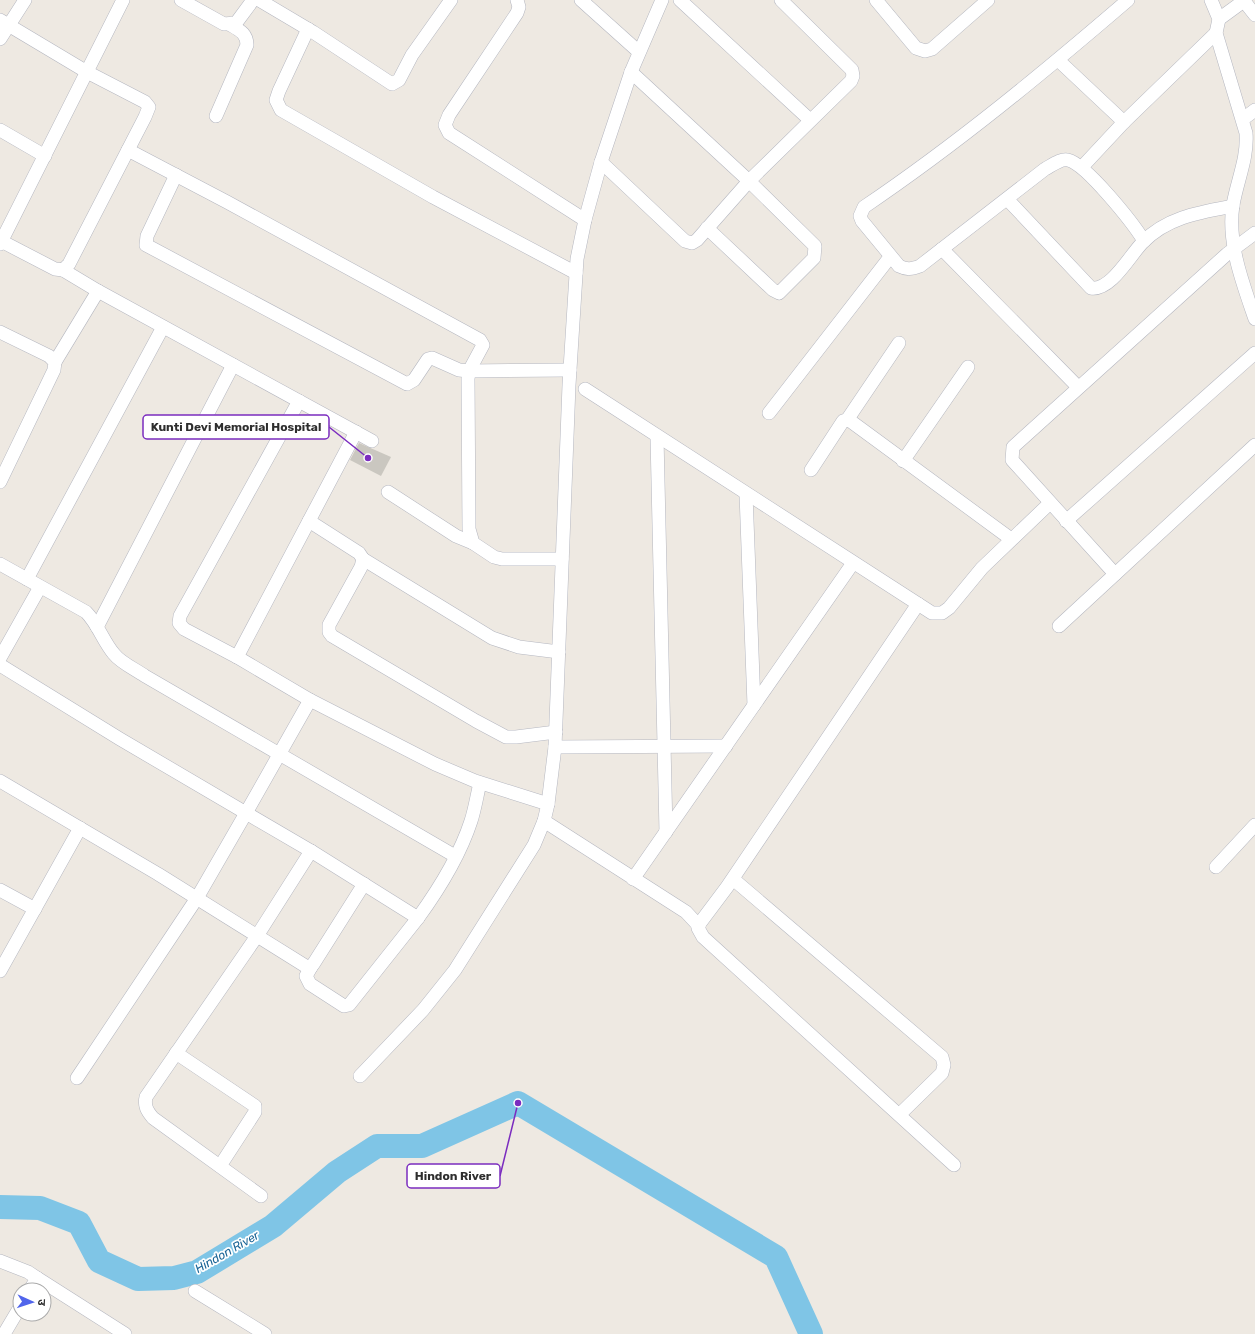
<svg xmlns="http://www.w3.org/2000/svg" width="1255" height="1334" viewBox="0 0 1255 1334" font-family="Rubik,'Noto Sans Devanagari',sans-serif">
	<rect width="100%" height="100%" fill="#eee9e2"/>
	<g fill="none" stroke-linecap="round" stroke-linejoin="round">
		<polyline stroke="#7fc5e6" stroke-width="24" points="0,1207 40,1208 79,1223 99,1261 138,1279 174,1278 197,1272 273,1226 337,1172 377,1146 422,1146 518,1103 776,1257 811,1334"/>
	</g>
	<polygon fill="#cac7c0" points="359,443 391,457 381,476 350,460"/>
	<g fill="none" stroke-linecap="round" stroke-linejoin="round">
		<defs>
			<g id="minor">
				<polyline points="181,0 224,24 236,23 253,0"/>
				<polyline points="259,0 313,32 392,84 399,80 412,55 451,0"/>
				<polyline points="517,0 519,7 517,13 449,115 445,125 449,133 585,220"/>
				<polyline points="581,0 639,52"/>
				<polyline points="680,0 810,120"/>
				<polyline points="876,0 916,48 925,51 932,49 988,0"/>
				<path d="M1128,0c-85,73 -171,144 -264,207l-4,9 2,5 37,45c8,4 13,3 21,0l125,-97c6,-3 16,-11 23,-9 18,4 65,63 76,81"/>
				<path d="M1211,0l8,19 -3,14 30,100c2,25 -9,48 -13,72 -6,38 10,79 22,114"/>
				<polyline points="1244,1 1255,15"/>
				<polyline points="1219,19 1245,0"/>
				<polyline points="0,20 87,72 145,102 149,107 145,117 69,264 63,270 55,269 1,241"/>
				<polyline points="308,29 279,91 276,100 281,110 433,197 576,273"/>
				<polyline points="0,39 25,0"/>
				<polyline points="1058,60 1124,122"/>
				<polyline points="631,72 749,181 815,246 814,258 779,293 773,290 707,228"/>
				<path d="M216,116l31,-71c0,-12 -8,-15 -18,-21"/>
				<polyline points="1243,119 1255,110"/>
				<polyline points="0,130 45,156"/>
				<polyline points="128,150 227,202 480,340 483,345 469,371 468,379 469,529 473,543 494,557 502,559 562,559"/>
				<polyline points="601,162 685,241 692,243 697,240 749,181 851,81 853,76 852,70 781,0"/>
				<polyline points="1082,167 1124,122 1216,33"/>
				<polyline points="176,175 147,236 146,245 407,384 414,380 428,359 432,358 459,370 469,371 570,370"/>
				<path d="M1007,199l84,89c20,3 39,-33 52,-46 24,-25 58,-30 90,-36"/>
				<polyline points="0,244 123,0"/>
				<polyline points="942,249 1078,387"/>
				<polyline points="63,270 98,291 372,441"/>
				<polyline points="0,332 49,356 55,362 54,370 0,482"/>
				<polyline points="55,362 98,291"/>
				<polyline points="585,389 932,613 942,613 949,608 982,568 1050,503"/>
				<polyline points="299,401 180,616 179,623 184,629 237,657 310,700"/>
				<polyline points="769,413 890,257"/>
				<polyline points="847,420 899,343"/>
				<polyline points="657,437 666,832"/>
				<polyline points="903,461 968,367"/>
				<polyline points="811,470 843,421 849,420 1011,539"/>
				<polyline points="388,492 456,536 473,543"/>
				<polyline points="746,494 754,705"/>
				<polyline points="309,521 359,553 363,559 361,567 329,625 329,632 332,636 476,721 506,737 516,737 556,732"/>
				<polyline points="1066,521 1255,353"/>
				<polyline points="363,559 492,638 519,647 559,652"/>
				<path d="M0,564l86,48c12,12 17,29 28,42 7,9 21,15 31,22l310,180"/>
				<polyline points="1115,574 1012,460 1013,447 1227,254 1255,233"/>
				<polyline points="27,579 163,327"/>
				<polyline points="918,604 727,887 700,923 698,928 703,937 954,1165"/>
				<polyline points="1059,626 1255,445"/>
				<polyline points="97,627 233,365"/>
				<polyline points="237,657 356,432"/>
				<polyline points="0,658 40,587"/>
				<polyline points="0,665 120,739 246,813 310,700 435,764 475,781 548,804"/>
				<polyline points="555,747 726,746"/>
				<polyline points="0,781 158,874 307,967 311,967 314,963 364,884"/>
				<polyline points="544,821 686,912 699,926"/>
				<polyline points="1216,867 1255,825"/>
				<polyline points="633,879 853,563"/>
				<polyline points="733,879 942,1057 944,1065 942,1073 900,1114"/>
				<polyline points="0,890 35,909"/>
				<path d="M418,918c21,-29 42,-63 53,-97 4,-12 6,-26 9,-38"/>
				<polyline points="0,971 80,828"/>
				<polyline points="176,1053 255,1106 255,1112 220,1166"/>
				<polyline points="360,1076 423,1010 455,970 534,845 544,821 548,804 555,747 569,385 577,259 585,220 601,162 631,72 662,0"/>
				<polyline points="77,1078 197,898 246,813 311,851 418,918 349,1005 344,1006 310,984 306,976 311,967"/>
				<path d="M261,1196l-108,-78c-6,-7 -9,-12 -7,-21l111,-161 54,-85"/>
				<polyline points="0,1261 28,1272 37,1278 30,1290"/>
				<polyline points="37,1278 125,1334"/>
				<polyline points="195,1291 265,1334"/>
				<polyline points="4,1334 20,1307"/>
			</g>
		</defs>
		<use href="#minor" stroke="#b5b7c0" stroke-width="14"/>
		<use href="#minor" stroke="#fff" stroke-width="13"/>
	</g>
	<g text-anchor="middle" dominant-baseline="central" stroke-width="3.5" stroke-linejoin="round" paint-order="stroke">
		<g font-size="12" font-style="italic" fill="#196496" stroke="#fff">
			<text transform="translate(227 1252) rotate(-30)">Hindon River</text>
		</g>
	</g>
	<path fill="none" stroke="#7b2cbf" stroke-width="1.5" d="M368 458L329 427M518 1103L500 1176"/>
	<g fill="#7b2cbf" stroke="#fff" stroke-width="1.5">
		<circle cx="368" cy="458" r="4"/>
		<circle cx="518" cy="1103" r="4"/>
	</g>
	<g fill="#fff" stroke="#7b2cbf" stroke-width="1.5">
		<rect x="143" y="415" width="186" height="24" rx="4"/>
		<rect x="407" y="1164" width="93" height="24" rx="4"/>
	</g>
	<g font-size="12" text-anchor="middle" font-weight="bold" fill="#2e2e2e">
		<text x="236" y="431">Kunti Devi Memorial Hospital</text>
		<text x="453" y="1180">Hindon River</text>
	</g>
	<g transform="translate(32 1302) rotate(93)"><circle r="19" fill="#ffffff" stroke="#ababab"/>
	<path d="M0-3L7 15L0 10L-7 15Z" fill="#5165eb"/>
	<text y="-6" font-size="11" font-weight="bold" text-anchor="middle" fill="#2e2e2e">उ</text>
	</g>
</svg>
